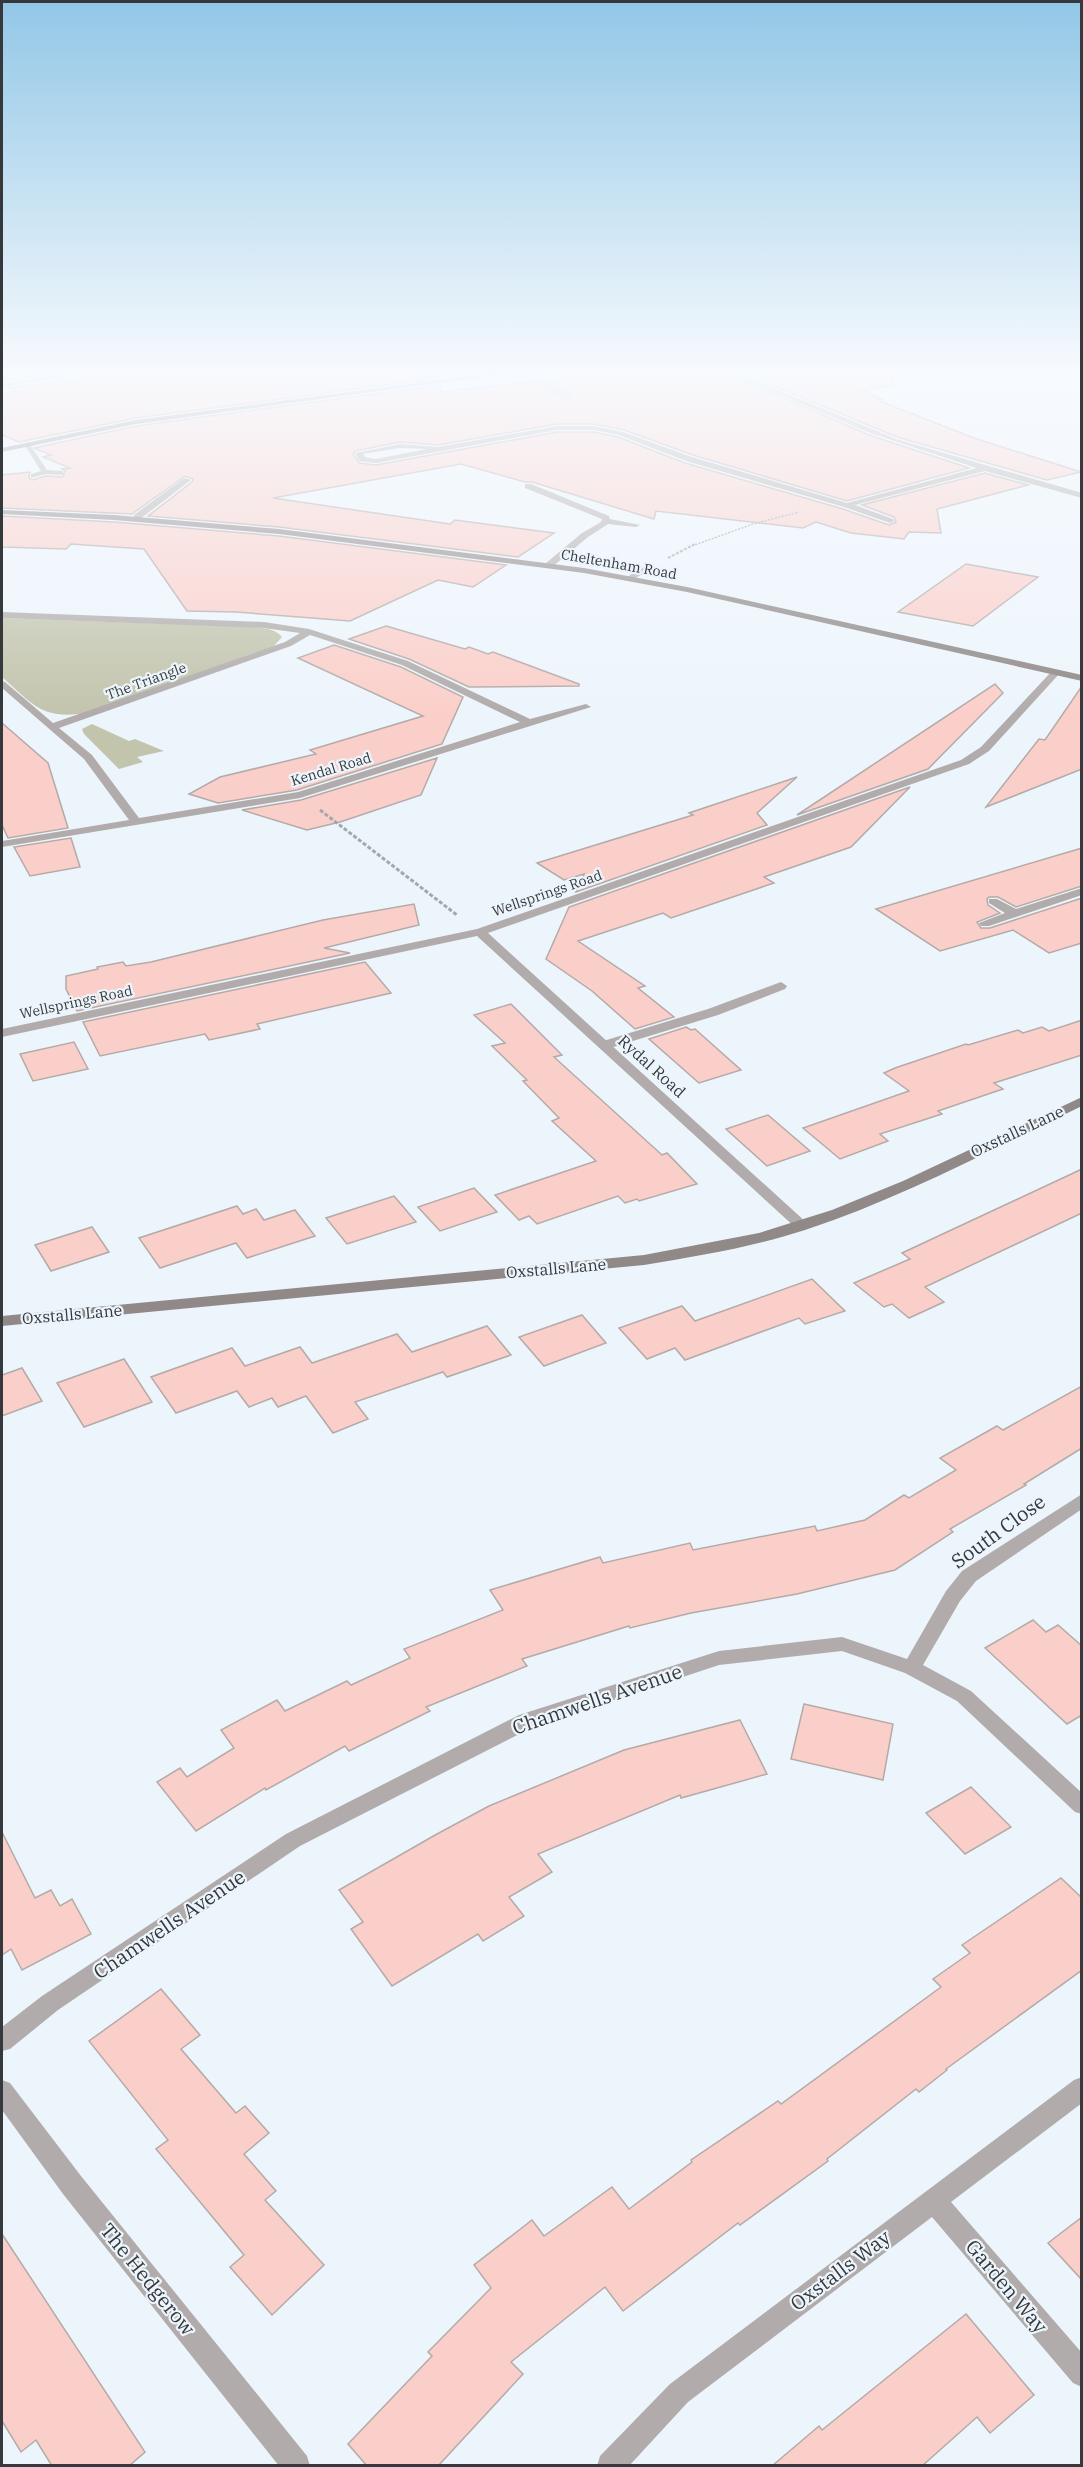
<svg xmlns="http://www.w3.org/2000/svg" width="1083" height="2467" viewBox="0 0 1083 2467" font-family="'IBM Plex Serif',serif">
	<rect width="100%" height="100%" fill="#edf5fc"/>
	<g fill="#c2c4ac">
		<path d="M2,618l250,9c11,1 23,1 30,10l-8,9 -188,67c-45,7 -53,-9 -84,-36z"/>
		<polygon points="92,724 129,741 135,739 164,751 137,757 143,762 119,769 84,734 82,729"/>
	</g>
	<g fill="#fbcfc9" stroke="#b4aaa8" stroke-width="1.5">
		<polygon points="156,370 408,370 424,380 136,418 19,442 2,435 2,394 16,391 9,388"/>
		<polygon points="633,370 720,370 869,435 969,468 847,501 693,455 624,430 594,424 557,424 438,445 400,442 355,451 353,454 359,463 376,465 557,432 594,432 618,437 685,463 843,509 889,525 896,522 894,517 862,505 985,473 1028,485 937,509 941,533 909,532 904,539 851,533 816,522 803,528 656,511 654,519 532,482 525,482 461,464 273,498 450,524 455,520 554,533 518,557 279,527 148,516 192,482 193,479 185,476 132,514 2,508 2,475 30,472 29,478 32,480 46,476 63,477 65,471 62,469 70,468 43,457 51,455 34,448 136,426 440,385 441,392 530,382 564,399 571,395 544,381"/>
		<polygon points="736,370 891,370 893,386 862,390 883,399 877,400 974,438 1081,472 1047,480 897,437"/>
		<polygon points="37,371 50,374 2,381 2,376"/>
		<polygon points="2,516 114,522 279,536 506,565 473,587 438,580 350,621 236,612 187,611 144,549 71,544 66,549 2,547"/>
		<polygon points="966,564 1038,577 973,626 898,612"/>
		<polygon points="386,626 465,649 469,647 488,654 493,652 579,684 579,686 469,687 409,659 349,639"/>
		<polygon points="334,645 401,667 463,697 442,744 297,790 218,803 189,794 220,777 316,754 310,750 423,716 298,658"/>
		<polygon points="995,684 1003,693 928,769 797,815"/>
		<polygon points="1082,686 1082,769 986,807 1039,739 1045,740"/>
		<polygon points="2,723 48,763 68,828 8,838 2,825"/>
		<polygon points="437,758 421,795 340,822 307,830 242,810 301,800"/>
		<polygon points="797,777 757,813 767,825 576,892 584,874 564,880 537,863 693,815 689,813"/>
		<polygon points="910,787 851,847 764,877 774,883 671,918 663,913 578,941 645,986 638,988 674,1017 635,1029 592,991 546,959 569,907"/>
		<polygon points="71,838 80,867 30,876 14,847"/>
		<polygon points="1082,848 1082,886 1016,907 998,897 989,897 987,899 988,905 1000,913 977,922 981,928 990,928 1082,898 1082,943 1049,953 1013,930 940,951 876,909"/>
		<polygon points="414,904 419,925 324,948 350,953 77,1011 66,989 66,976 98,969 97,967 123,962 126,966 151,962 323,920"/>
		<polygon points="365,962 391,993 257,1024 260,1029 209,1040 205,1034 100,1056 83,1022"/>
		<polygon points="511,1004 562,1055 554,1057 662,1155 667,1153 697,1184 639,1201 637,1199 625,1203 618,1196 537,1224 529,1216 519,1220 495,1195 596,1161 552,1121 559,1118 523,1081 527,1080 492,1046 505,1043 474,1015"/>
		<polygon points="1082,1020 1082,1055 994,1083 1003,1089 938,1111 942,1114 880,1134 888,1141 840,1159 803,1128 909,1091 884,1073 895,1068 966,1044 968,1045 1018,1030 1023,1033 1042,1027 1049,1031"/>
		<polygon points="686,1027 691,1030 695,1029 741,1070 699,1083 649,1039"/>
		<polygon points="74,1042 88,1069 33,1081 20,1054"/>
		<polygon points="768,1115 810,1151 767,1166 726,1129"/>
		<polygon points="1082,1169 1082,1213 925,1287 944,1302 909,1318 892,1304 884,1307 854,1283 910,1259 902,1253"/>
		<polygon points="474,1188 497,1212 440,1231 418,1207"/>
		<polygon points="394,1196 416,1222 347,1244 326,1218"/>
		<polygon points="237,1206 243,1214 256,1209 264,1220 295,1210 315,1236 247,1258 236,1243 160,1268 139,1238"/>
		<polygon points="92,1227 109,1252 51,1271 35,1245"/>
		<polygon points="812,1279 845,1311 805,1324 799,1318 685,1360 675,1348 647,1359 619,1328 682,1306 695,1321"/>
		<polygon points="582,1315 606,1343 544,1366 519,1337"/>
		<polygon points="487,1326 511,1355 447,1377 443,1372 355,1402 368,1419 333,1433 306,1396 278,1407 272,1398 249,1407 237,1391 176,1413 151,1377 232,1348 245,1366 300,1347 312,1363 397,1334 412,1352"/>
		<polygon points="124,1359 152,1402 84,1427 57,1383"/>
		<polygon points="22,1368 42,1401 2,1416 2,1375"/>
		<polygon points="1082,1386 1082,1448 1024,1484 1026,1485 950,1529 953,1532 895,1570 797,1594 691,1613 630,1628 629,1626 522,1659 527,1666 426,1707 430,1711 349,1751 345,1746 266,1790 265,1788 196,1831 157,1782 180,1768 187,1777 234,1748 221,1730 277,1700 285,1711 347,1681 351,1685 410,1658 404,1649 503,1610 490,1590 600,1557 603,1563 690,1543 693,1550 815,1526 817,1531 865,1520 904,1495 909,1498 956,1470 940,1458 997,1426 1003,1430"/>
		<polygon points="1033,1620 1046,1632 1058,1625 1082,1646 1082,1715 1067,1724 985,1648"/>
		<polygon points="804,1704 893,1724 883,1780 791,1759"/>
		<polygon points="740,1720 767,1774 681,1798 680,1795 538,1854 552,1872 509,1897 524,1916 483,1941 478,1934 392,1986 351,1929 363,1922 339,1890 437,1834 489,1806 624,1750"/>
		<polygon points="971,1787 1011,1827 965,1854 926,1813"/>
		<polygon points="2,1832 35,1898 51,1890 60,1906 72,1899 91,1934 22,1970 11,1949 2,1955"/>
		<polygon points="1061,1878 1082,1898 1082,1970 946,2069 947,2070 919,2092 916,2089 827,2159 828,2161 740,2225 738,2223 623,2311 605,2287 511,2362 523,2374 438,2466 367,2466 348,2444 432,2356 428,2352 491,2288 474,2265 532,2220 544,2236 612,2187 629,2209 692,2162 691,2160 778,2101 781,2104 941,1987 933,1979 970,1953 962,1945"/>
		<polygon points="161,1989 200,2035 181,2049 236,2113 245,2106 269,2133 244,2154 276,2191 265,2200 324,2265 272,2315 230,2267 244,2255 156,2149 168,2140 89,2041"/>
		<polygon points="1082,2217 1082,2280 1048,2243"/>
		<polygon points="2,2234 145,2452 129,2466 52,2466 36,2440 21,2452 2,2421"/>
		<polygon points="966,2314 1034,2395 990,2433 977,2417 922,2466 772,2466 819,2426 822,2430"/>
	</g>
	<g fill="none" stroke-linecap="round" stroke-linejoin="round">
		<polyline stroke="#a2a8ad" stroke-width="1.5" stroke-dasharray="2 1.5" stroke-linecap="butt" points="692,546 753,524 799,512"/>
		<polyline stroke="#a2a8ad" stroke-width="2" stroke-dasharray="3 1.5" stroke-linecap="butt" points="668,558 695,544"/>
		<polyline stroke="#a2a8ad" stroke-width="3" stroke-dasharray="4 2" stroke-linecap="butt" points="320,810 457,915"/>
		<g fill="#b1acab" fill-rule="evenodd">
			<polygon points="516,371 520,371 569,396 564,397 516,373"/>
			<polygon points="28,442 47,470 63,471 63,475 46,474 31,478 31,474 41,471 24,444"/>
			<polygon points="184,478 191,480 140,519 134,519 134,515"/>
			<polygon points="648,565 655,567 632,580 625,578"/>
			<polygon points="781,982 787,986 785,989 718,1015 610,1048 600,1048 598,1045 600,1042 708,1009"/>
		</g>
		<g fill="#b1acab" fill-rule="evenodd">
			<polygon points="93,370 110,370 2,387 2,383"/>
			<polygon points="410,370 418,370 440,382 435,383"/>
			<path d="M722,370h8l166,69 186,54v5l-97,-27 -130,34 38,14 1,2 -4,2 -46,-16 -158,-46 -67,-26 -25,-5h-37l-181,33 -17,-2 -4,-8 45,-9 38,3 119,-21h37l29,6 69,25 155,46 130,-35 -107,-35zM400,448l27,1 -51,10 -11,-2 -2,-3z"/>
			<polygon points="525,484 531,484 609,516 610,519 640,525 636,527 608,524 588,537 552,567 546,567 546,563 582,533 601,522 602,519 525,488"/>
			<path d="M2,612l262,10 45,7 99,32 122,58 56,-15 5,3 -291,91 -298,49v-6l127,-21 -45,-61 -82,-71v-7l3,1 48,41 232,-81 15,-9 -36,-5 -262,-10zM310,635l92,30 118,57 -222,70 -159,26 -47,-63 -33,-27 232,-82z"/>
			<polygon points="1052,671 1060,673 989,751 969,764 488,933 807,1223 809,1226 807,1229 797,1229 477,936 2,1037 2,1029 477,929 961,760 981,747"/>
			<polygon points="1082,888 1082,895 989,926 981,926 979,923 1005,913 989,903 989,899 997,899 1016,909"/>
			<polygon points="1082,1494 1082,1509 976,1581 960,1601 923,1665 971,1691 1082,1793 1082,1814 1075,1812 957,1701 905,1673 842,1651 719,1665 533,1727 300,1846 58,2010 10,2049 2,2051 2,2027 42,1996 286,1834 519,1715 719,1651 842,1637 907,1659 946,1591 962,1571"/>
			<polygon points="1082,2077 1082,2103 951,2202 1082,2353 1082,2387 1073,2383 932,2217 688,2402 629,2466 597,2466 600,2456 670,2384 1074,2080"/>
			<polygon points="2,2080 10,2083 81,2176 307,2456 310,2466 279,2466 63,2194 2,2110"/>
		</g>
		<g fill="#908988" fill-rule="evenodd">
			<polygon points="516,370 534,370 136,424 2,452 2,448 136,420"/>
			<polygon points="2,510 114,515 279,529 584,568 687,587 1082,675 1082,681 687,592 584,573 279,534 114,520 2,514"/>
			<path d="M1082,1097v9c-91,44 -181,92 -277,124 -52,17 -107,26 -161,35l-642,61v-10l642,-61 115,-22 73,-23 71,-29z"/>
		</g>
	</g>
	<linearGradient id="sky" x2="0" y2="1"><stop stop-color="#92c7e6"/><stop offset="0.52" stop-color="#f7fafe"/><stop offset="1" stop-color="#f7fafe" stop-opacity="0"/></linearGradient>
	<rect width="1083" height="715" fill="url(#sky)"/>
	<g text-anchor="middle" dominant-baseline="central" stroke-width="4.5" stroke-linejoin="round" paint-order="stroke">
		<g font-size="14" fill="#36393c" stroke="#edf5fc">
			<text transform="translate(619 564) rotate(10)">Cheltenham Road</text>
			<text transform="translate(146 681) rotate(-20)">The Triangle</text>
			<text transform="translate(331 769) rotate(-17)">Kendal Road</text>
			<text transform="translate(547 893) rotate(-19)">Wellsprings Road</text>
			<text transform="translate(76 1002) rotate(-12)">Wellsprings Road</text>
		</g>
		<g font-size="16" fill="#36393c" stroke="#edf5fc">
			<text transform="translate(652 1066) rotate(42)">Rydal Road</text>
			<text transform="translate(1017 1131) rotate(-25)">Oxstalls Lane</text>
			<text transform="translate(556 1268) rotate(-5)">Oxstalls Lane</text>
			<text transform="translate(72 1314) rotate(-5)">Oxstalls Lane</text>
		</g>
		<g font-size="20" fill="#36393c" stroke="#edf5fc">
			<text transform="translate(998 1531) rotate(-36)">South Close</text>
			<text transform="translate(597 1699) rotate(-19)">Chamwells Avenue</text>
			<text transform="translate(169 1924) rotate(-34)">Chamwells Avenue</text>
			<text transform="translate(840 2270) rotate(-37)">Oxstalls Way</text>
			<text transform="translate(148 2279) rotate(51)">The Hedgerow</text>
			<text transform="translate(1007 2286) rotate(50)">Garden Way</text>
		</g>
	</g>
	<rect width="1083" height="2467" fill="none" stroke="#36393c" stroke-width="6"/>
</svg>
